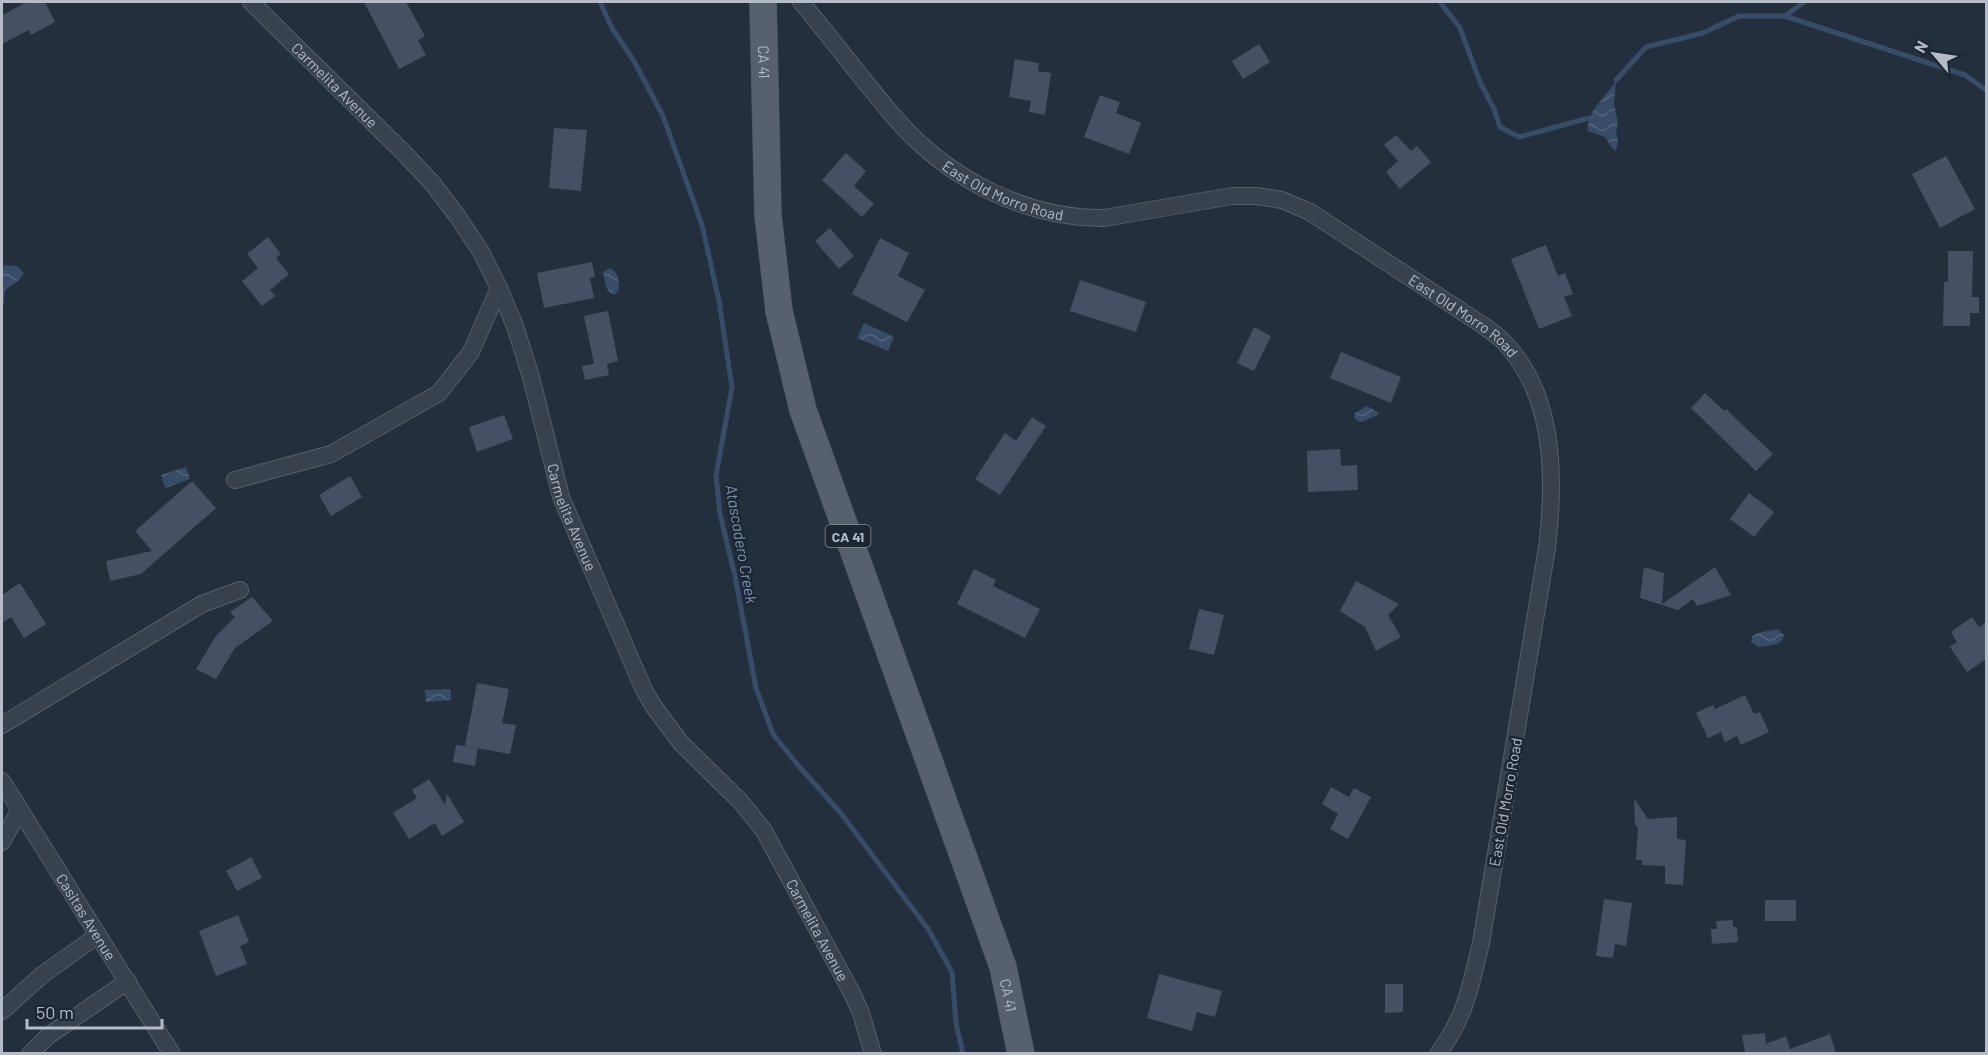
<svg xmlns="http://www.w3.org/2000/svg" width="1988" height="1055" viewBox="0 0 1988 1055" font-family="Barlow,sans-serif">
	<defs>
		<pattern id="water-waves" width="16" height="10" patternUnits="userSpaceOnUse" patternTransform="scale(1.5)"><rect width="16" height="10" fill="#394c67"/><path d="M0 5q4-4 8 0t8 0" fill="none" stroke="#53647b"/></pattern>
	</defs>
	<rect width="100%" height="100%" fill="#242f3e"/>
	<g fill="url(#water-waves)">
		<path d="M1616,80l-2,24 4,18 -2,9 2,11 -2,9 -4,-3 -7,-11 -17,-6c-2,-22 19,-33 28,-51z"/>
		<polygon points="5,265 17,266 24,273 19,280 5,290 4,303 2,306 2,268"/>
		<path d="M610,268c9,5 9,12 9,21l-3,5 -6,-1 -4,-6 -3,-15z"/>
		<polygon points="864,323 894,337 888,351 857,338"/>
		<polygon points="1367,406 1378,412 1378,415 1361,422 1357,421 1354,417 1355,413"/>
		<polygon points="186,467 190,479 165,488 161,475"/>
		<path d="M1778,629l6,6c-1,11 -16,10 -25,12l-8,-5 1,-5 5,-4z"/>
		<polygon points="451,689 451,700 426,702 425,690"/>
	</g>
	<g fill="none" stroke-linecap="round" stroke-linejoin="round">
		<g stroke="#394c67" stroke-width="5">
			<polyline points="600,2 612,28 634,61 663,116 702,225 719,301 732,387 716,476 720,514 735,576 756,688 773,734 797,764 840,812 928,929 952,972 956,1023 963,1054"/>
			<polyline points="1440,2 1460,28 1480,82 1494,109 1500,127 1519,137 1589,118"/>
			<polyline points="1785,16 1804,2"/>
			<polyline points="1616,80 1646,47 1703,33 1739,16 1785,16 1965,75 1986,90"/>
		</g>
	</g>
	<g fill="#455162">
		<polygon points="27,2 45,2 55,22 31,35 29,30 2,44 2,15"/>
		<polygon points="364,2 406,2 425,36 418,40 426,55 399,69"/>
		<polygon points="1259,44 1270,62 1243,79 1232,61"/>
		<polygon points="1015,59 1039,63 1038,71 1051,73 1045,115 1029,112 1031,101 1009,97"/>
		<polygon points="1100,95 1120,102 1116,113 1141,123 1129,154 1084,137"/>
		<polygon points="554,128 587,130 581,191 549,188"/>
		<polygon points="1396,135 1411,151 1417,146 1431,162 1400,189 1386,172 1398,161 1384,145"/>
		<polygon points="846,153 866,171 854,186 874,204 862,217 822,180"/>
		<polygon points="1946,156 1975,209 1940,228 1912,174"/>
		<polygon points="830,228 854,256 839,269 815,241"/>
		<polygon points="268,237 281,254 276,258 289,274 270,290 275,296 262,306 242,281 258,268 247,254"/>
		<polygon points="880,238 909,253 898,276 925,290 907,322 852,294"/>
		<polygon points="1546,245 1558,276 1565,273 1573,294 1564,297 1572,316 1539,329 1511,259"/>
		<polygon points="1948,251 1973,251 1972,297 1979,297 1979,313 1970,313 1970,326 1943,326 1944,282 1948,282"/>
		<polygon points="592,262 595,277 590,278 594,298 544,308 537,273"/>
		<polygon points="1080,280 1146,302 1136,332 1070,311"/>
		<polygon points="608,311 618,361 607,364 609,375 585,380 582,366 594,364 584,316"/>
		<polygon points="1254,327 1271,336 1254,371 1237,363"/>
		<polygon points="1341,352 1401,377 1391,403 1330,378"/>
		<polygon points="1705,393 1724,411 1726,409 1773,454 1756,471 1691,408"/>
		<polygon points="504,415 513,439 477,452 469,427"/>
		<polygon points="1032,417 1046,426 1000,495 975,479 1005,433 1016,441"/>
		<polygon points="1340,449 1341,466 1357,465 1358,490 1308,492 1307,451"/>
		<polygon points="350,476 362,497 331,516 319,495"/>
		<polygon points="192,481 216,508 141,574 110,581 106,561 152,551 135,531"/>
		<polygon points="1749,493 1774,512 1754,537 1730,519"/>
		<polygon points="1644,567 1664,573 1662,604 1715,567 1731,595 1697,606 1693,599 1678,610 1640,598"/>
		<polygon points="974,569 996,580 993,586 1040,609 1025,638 957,604"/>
		<polygon points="1356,581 1399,604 1388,615 1401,637 1376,651 1365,627 1340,611"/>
		<polygon points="20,583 46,624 24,638 11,617 2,623 2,595"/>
		<polygon points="252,597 273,621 235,648 216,679 196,669 216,636 235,617 230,612"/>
		<polygon points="1199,609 1224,615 1214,655 1189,649"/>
		<polygon points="1972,617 1979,627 1986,622 1986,659 1967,672 1950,647 1957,642 1951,632"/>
		<polygon points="477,683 509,689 502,723 516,725 510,754 465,746"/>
		<polygon points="1745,695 1754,714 1760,712 1769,732 1741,745 1737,736 1725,742 1721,732 1708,738 1696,713 1713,705 1715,709"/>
		<polygon points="456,745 478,748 475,766 453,762"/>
		<polygon points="429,779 445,805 447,794 464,822 442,836 435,823 409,839 393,813 417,798 412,790"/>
		<polygon points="1331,787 1349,797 1354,788 1371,797 1348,839 1330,829 1338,814 1322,804"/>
		<polygon points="1634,798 1648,819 1677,817 1677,839 1686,840 1683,885 1665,884 1665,866 1642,865 1642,860 1636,860 1638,828 1635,824"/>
		<polygon points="251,857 262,878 237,891 226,871"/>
		<polygon points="1604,899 1632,903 1626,946 1615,944 1613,958 1596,956"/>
		<rect x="1765" y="900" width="31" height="21"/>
		<polygon points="238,915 249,942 240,946 247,964 216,976 199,931"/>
		<polygon points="1733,920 1733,927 1737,927 1738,942 1712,944 1711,929 1717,929 1716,921"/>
		<polygon points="1159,974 1222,991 1215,1017 1197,1012 1192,1031 1147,1018"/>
		<polygon points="1385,984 1403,984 1403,1012 1385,1013"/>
		<polygon points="1765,1033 1766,1044 1786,1036 1790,1049 1830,1034 1836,1053 1743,1053 1745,1052 1742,1035"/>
	</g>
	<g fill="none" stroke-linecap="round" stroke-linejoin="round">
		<defs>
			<g id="street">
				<path id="s1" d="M251,2l154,152 28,30 25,33 23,35 18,36 16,38 16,51 30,120 83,193 10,17 27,36 60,59 23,29 88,162 9,20 12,41"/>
				<path id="s2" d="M801,2c32,38 62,79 95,117 51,59 130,100 208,99l128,-22h24l26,4 28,12 174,114c6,5 13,9 18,14 54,54 53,139 45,208l-66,395c-11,44 -15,73 -43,111"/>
				<polyline points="235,480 331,454 439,393 471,352 499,288"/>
				<polyline points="2,725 202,604 240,590"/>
				<path id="s3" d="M2,781l170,273"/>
				<polyline points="2,842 19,811"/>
				<polyline points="2,1011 42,975 98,935"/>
				<polyline points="30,1054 48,1036 128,981"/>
			</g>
			<g id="primary">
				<path id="s4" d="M763,2l5,213 11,96 24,99 200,557 18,87"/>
			</g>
		</defs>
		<use href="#street" stroke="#565f6c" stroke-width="18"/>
		<use href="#primary" stroke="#414a57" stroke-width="28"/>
		<use href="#street" stroke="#38414e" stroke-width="16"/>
		<use href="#primary" stroke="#56606e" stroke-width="27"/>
	</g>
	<g text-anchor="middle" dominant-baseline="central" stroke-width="5" stroke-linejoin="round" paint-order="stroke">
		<rect fill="#1d2633" stroke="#878f9c" stroke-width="1.5" x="825.5" y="525" width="45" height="22" rx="4.5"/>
		<g font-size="14" font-weight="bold" fill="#b4bcc9">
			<text x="848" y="536">CA 41</text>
		</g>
		<g font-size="15" fill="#b4bcc9" stroke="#1d2633">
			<text stroke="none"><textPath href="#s4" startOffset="60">CA 41</textPath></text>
			<text stroke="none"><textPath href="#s1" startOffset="118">Carmelita Avenue</textPath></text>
			<text stroke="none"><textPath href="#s2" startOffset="282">East Old Morro Road</textPath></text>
			<text stroke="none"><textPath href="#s2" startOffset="784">East Old Morro Road</textPath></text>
			<text stroke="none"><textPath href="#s1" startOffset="622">Carmelita Avenue</textPath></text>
			<text transform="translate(1505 802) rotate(-80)">East Old Morro Road</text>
			<text stroke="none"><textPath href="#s3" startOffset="160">Casitas Avenue</textPath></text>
			<text stroke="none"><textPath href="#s1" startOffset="1108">Carmelita Avenue</textPath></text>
			<text stroke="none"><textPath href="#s4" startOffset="1032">CA 41</textPath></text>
		</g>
		<g font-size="16" font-style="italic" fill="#7c92b1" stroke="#1d2633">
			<text transform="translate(742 544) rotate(80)">Atascadero Creek</text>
		</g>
	</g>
	<rect width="1988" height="1055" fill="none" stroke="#b4bcc9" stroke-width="6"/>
	<g transform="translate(1934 54) rotate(299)" stroke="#1d2633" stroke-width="4.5" paint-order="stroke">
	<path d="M0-4.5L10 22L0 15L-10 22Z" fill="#b4bcc9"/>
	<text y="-9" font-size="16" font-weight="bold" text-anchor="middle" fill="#b4bcc9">N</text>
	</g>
	<path d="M27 1019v9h135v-9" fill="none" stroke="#b4bcc9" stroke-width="3"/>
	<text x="36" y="1019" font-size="18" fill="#b4bcc9" stroke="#1d2633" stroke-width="4.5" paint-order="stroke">50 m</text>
</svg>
